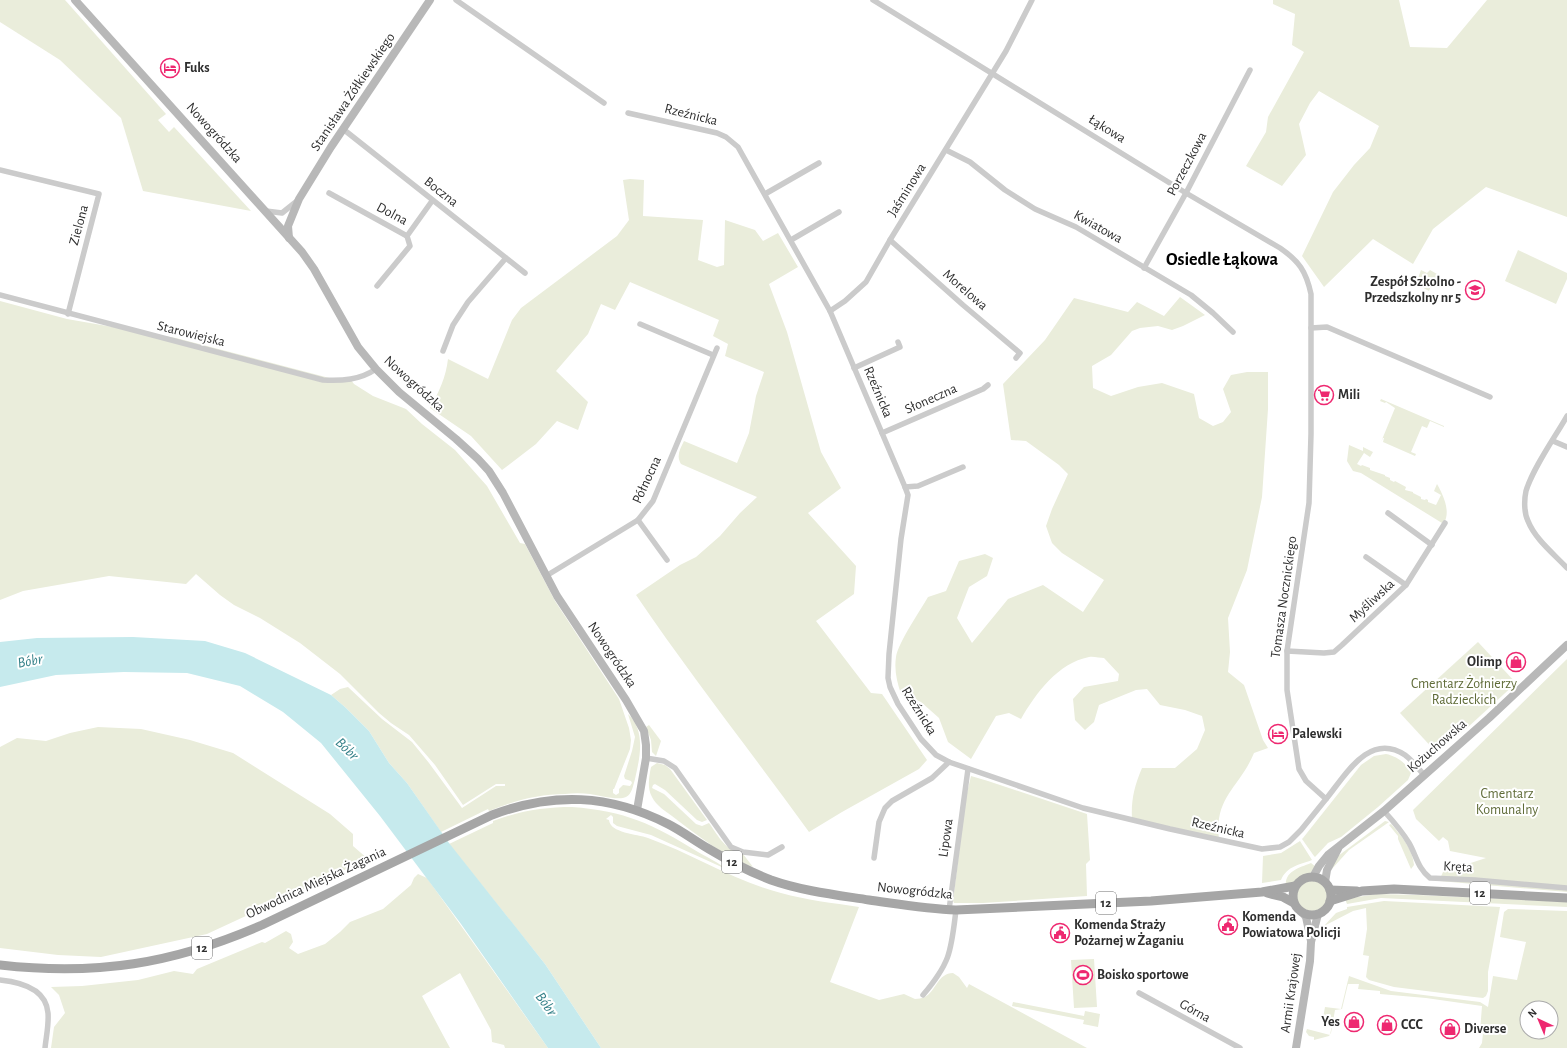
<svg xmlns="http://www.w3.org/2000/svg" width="1567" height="1048" viewBox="0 0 1567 1048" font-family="'Alegreya Sans',sans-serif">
	<rect width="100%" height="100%" fill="#fff"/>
	<g fill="#eaeddb" fill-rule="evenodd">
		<polygon points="0,0 65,0 166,114 158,120 169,132 174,127 251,211 143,191 121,118 60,60 0,22"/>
		<polygon points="1273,0 1399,0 1410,47 1447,48 1487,0 1567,0 1567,217 1486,187 1433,229 1413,264 1373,239 1324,287 1302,256 1333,192 1354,165 1370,148 1379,126 1319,91 1310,103 1299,124 1306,155 1282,186 1246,166 1266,132 1268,117 1304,52 1292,45 1295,14 1273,4"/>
		<path d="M630,179l14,1 -1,36 60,4 -5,40 19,7 7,-2 1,-45 30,10 8,11 15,-8 20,34 -29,17 18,48 34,120 20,36 -33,25 48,53 -2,28 -38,27 55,72 11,1 45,66 -8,9 -77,43 -33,20c-57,-79 -118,-156 -173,-237l44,-30 16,-8 24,-21 20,-23 17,-16 -76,-33c-5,-8 -1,-15 3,-23l53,22 12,-30 7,-37 8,-24 -39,-16 3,-12 -15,-8 6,-16 -89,-38 -15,28 -14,-6 -13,30 -32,37 32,31 -10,28 -21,-9 -21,23 -34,26 -31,-34 -41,-28c9,-16 16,-31 18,-49l40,20 24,-59 9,-12 96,-72 12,-16 -6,-40z"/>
		<polygon points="1518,250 1567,273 1567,279 1556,304 1505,281"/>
		<polygon points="1421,270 1427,273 1430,270 1437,274 1436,279 1433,281 1429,291 1418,285 1419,282 1417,281"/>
		<path d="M1180,297l25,18 -22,11 -11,4 -14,-4 -18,2 -8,3 -21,24 -19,11 1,22 18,8 27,-9 24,-4 32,11 5,24 14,8 10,-4 8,-10 -8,-23 8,-14 16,-3h21v37l-6,88 -15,73 -19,48 2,34 -2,20 16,13 19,55 5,8 -14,5c-15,36 -40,43 -35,87l-87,-20c-1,-20 2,-33 10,-52h33l22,-19 8,-19 -3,-14 -17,-6 -25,-5 -13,-16 -11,1 -37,15 -5,17 -9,8 -10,-10 -2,-21 11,-12 34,-6 1,-7 -15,-16c-4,0 -11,-2 -15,-1 -31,6 -53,36 -68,62l-12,-6 -13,3 -25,43 -23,-17 -9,-24 -18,-16 -20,-8c-4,-12 -7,-24 -5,-37 2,-14 24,-46 32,-60l18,-6 13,-30 26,-7 8,4 -6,18 -18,11 -12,31 15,25 36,-44 35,-14 40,27 21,-32 -42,-27 -10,-10 -6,-17 6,-17 16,-35 -9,-9 -33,-24 -15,-1 -8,-56 42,-44 29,-42 54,14 9,-10 27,14z"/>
		<path d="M0,301l67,18 109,19 161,42h14l3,4 19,12 33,13 16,15 33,26 32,36 33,57 5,1 30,57 64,98 10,29 2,12 -1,9 -16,40h-1v4l3,2 3,-2v-4l4,-4 7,1 2,-3 -1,-2 -6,-2 -1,-3 8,-25 3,-14 -7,-23c18,17 12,43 7,65 -2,7 -3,15 -9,18 -7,4 -28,-2 -36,-3 -8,-1 -17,-1 -25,0 -26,0 -52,7 -76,17l-1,-2 -47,23 -34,-49 -18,-20 -20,-32 -23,-23 -15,-13 9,-6 8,-2 34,32 30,23 17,21 33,45 34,-22h9v-2h-9l-33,21 -28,-40 -26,-30 -18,-12 -12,-10 -39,-39 -40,-31 -40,-25 -26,-13 -14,-10 -24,-21 -10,10 -77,-8 -86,15 -23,9z"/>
		<polygon points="1381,399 1444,426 1444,427 1430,421 1427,428 1422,426 1411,452 1416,454 1415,456 1383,442 1384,438 1383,438 1381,442 1395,408 1386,402 1385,403 1380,401"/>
		<path d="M1349,445l14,6v-4l10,5 -3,5 -6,-4 -7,11 4,2 1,-1 8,3v2l15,5v1l5,2v2l4,2 1,-1 11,6 -1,3 8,2v1l8,4v2l4,1 1,-1 2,1v2l8,3 5,-10 -7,-4 3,-7c6,11 14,27 7,39l-1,-1 -1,1 -81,-50 -8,-2 -6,-10z"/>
		<polygon points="1478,642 1516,683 1467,728 1436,752 1400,713"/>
		<polygon points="1567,659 1567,892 1439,881 1443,872 1486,858 1450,851 1448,841 1443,837 1439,841 1416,819 1413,810"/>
		<polygon points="649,725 661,741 656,756 652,752 651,740 646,727"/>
		<polygon points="98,727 141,729 190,740 233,753 330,814 353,834 353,846 368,859 207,934 101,957 58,955 0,948 0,747 17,738 46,741 70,733"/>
		<path d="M1386,754c10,2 21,9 25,19l-3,7 -30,27 -37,30 -13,6 -13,14 -1,-1 -12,-17 1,-1 58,-73 13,-9z"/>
		<path d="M657,763l8,2 5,4 37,51 -5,2 -5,-2 -32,-30 -10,-6 -2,1 -1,3 12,6 32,30 6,2 7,-3c10,14 16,27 34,31l10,13c-30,-11 -56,-32 -81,-51 -7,-5 -16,-11 -20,-19 -5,-9 -3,-20 -1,-30z"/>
		<polygon points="971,776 988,781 1087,814 1090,860 1086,864 1087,896 983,903 954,903 953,901 966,797"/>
		<path d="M572,807c53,4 81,17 126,45 9,5 21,11 28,17l-75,-34 -34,-9 -4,-3v-6l-2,-2 -5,4 3,1c1,13 28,14 39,18 45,16 86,43 133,55 25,7 52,10 78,14l-29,75 49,18 25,-6 11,5c3,0 7,-1 10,-2 11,-6 13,-24 28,-24l6,4 8,11 2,-4 118,64h-486l-56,-84 -96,-120 44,-21v-2c26,-10 52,-14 79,-14z"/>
		<polygon points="1385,821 1389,822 1349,850 1331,870 1337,857 1342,853"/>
		<path d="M1391,824c10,11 22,26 23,41l-3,4 -13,-30v-3l-9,-11z"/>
		<path d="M1300,841l12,19c-13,5 -25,6 -31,20l-19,3 1,-27 18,-3z"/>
		<path d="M1311,863l5,4c-6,8 -9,6 -16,11 -5,3 -8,7 -14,9 -2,-16 13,-19 25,-24z"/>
		<polygon points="418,874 427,878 548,1048 505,1048 504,1045 492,1042 491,1030 460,973 422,996 450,1048 51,1048 54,1027 65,1013 59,995 51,987 82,986 138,980 174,971 193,974 197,969 262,942 265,943 286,931 291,934 293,942 289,948 298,954 325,944 340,932 350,922 383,909 411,885 414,878"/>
		<circle cx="1312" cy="896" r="15"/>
		<polygon points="1377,894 1418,895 1567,902 1567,907 1381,898 1347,904 1345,899"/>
		<polygon points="1384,901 1500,907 1488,972 1488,991 1486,996 1483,998 1474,997 1394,987 1369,980 1366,977 1369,956 1363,955 1367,929 1366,908 1353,911 1324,926 1336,913 1347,909 1347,907"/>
		<path d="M1508,909l59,2v137h-88l3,-5 1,-10 -3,-1 2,-26 -56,-8 -46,-4v-3l-22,-2 1,-5h-11l-6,25 -7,1 -4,23 -2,3 -15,4v-3l-5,-1 -3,-4 1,-3 23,6 3,-15 -10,-2 2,-11 16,2 8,-33 42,15 89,11 8,5 5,-31 24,4 9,-38 -26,-5 4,-25zM1527,1008h24v24h-24z"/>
		<polygon points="1094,959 1097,1007 1074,1008 1071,960"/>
		<polygon points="1013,1002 1084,1016 1085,1011 1100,1014 1098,1027 1083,1024 1084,1020 1012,1006"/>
	</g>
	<polygon fill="#c6eaed" points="133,637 205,641 245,653 331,695 346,708 369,731 389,763 407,783 449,843 545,964 601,1048 548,1048 461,924 380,816 321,743 283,712 240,686 187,673 124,672 56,675 0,687 0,642 37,638"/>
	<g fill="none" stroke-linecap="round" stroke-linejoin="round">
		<g stroke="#cbcbcb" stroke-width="5.5">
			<polyline points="456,0 604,103"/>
			<path d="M873,0l313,193 94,55c19,13 26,23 31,46v140l-2,69 -22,148v39l12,79 7,12 20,18c19,-23 43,-68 79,-44 7,5 13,13 19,20"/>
			<polyline points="628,113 717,133 726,137 738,147 830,311 905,487 908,495 901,539 889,654 888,678 890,687 898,704 921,739 936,755 949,762 1083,808 1170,829 1262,849 1280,847 1289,842 1301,830 1326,799"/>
			<polyline points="343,129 525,273"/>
			<polyline points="946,150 970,162 1005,190 1035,209 1076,227 1191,295 1213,313 1233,332"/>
			<polyline points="0,170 99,194 68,314"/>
			<polyline points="329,193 407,236 432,201"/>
			<polyline points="765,194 819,163"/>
			<polyline points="266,211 282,213 297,201"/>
			<polyline points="791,240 839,212"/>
			<polyline points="890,240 963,305 1020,353 1016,358"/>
			<polyline points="1144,268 1186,193 1250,70"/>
			<polyline points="377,286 410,246 407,236"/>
			<path d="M0,295l323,85c19,1 37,0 53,-11"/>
			<polyline points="830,311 845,301 866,282 890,240 1006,51 1032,0"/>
			<polyline points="640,324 713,355"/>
			<polyline points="1311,328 1327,327 1490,397"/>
			<polyline points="443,351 453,325 468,302 506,258"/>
			<polyline points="854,368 900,347 898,342"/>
			<path d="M1567,416c-12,21 -34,52 -41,75 -2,9 -2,22 2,30 7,18 26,33 39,47"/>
			<polyline points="882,433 983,389 988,385"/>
			<polyline points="1553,441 1567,447"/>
			<polyline points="905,487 918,486 963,467"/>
			<polyline points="1388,513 1432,545"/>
			<polyline points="638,520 667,560"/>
			<polyline points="1366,557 1406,585"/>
			<polyline points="546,576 638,520 653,501 717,348"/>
			<polyline points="1287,651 1324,653 1334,652 1342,645 1406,585 1445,523"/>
			<polyline points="646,758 664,761 675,768 731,847 743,852 768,855 782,847"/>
			<path d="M1384,811c9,10 18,20 25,32 7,12 9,26 21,35l45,2 92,8"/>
			<polyline points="874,858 879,822 885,808 892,801 932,778 949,762"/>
			<polyline points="949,910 968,769"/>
			<path d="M0,980c20,2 46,9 48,33 1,12 -2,24 -3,35"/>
			<polyline points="1139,993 1240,1048"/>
			<path d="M923,995c28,-33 28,-44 33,-85"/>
		</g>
		<g stroke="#b8b8b8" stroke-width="8">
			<polyline points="75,0 302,252 314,269 358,347 376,369 399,392 456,439 478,459 489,471 503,493 557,596 626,700 644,731 646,745 646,758 637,810"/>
			<polyline points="289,238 288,226 299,199 331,147 430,0"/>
			<polyline points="1313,877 1319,866 1328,855 1384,811 1489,718 1567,645"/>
			<polyline points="1325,882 1327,870 1338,849"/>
			<polyline points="1303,913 1306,917 1311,941"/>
			<polyline points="1296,1048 1310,961 1311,942 1318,914"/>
		</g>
		<g stroke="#a6a6a6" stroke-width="9">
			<circle cx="1312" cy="896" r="19"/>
			<polyline points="1330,890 1357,891"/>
			<polyline points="1267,893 1283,897 1294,903"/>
			<polyline points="1330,901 1362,891 1394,889 1567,898"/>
			<path d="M0,965c96,11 173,-1 262,-40l230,-110c61,-23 117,-21 176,9 14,7 27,17 41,25 20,12 41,23 62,31 31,11 66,15 98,20 29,4 58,9 87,10l195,-9 111,-9 33,-6"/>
		</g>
	</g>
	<defs>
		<symbol id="hotel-ring" viewBox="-11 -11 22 22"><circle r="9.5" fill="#fff" stroke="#ee2870" stroke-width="1.5"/><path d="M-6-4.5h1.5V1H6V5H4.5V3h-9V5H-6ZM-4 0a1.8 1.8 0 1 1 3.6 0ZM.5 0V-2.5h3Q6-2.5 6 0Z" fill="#ee2870"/></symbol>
		<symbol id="school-ring" viewBox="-11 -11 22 22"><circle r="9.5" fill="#fff" stroke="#ee2870" stroke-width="1.5"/><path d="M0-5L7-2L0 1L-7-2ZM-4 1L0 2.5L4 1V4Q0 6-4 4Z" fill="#ee2870"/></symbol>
		<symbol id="supermarket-ring" viewBox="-11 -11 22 22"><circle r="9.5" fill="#fff" stroke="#ee2870" stroke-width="1.5"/><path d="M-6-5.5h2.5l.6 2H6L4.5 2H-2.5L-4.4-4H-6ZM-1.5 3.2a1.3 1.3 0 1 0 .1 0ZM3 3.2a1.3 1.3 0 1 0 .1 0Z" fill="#ee2870"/></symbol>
		<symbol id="shop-ring" viewBox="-11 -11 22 22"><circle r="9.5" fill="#fff" stroke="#ee2870" stroke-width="1.5"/><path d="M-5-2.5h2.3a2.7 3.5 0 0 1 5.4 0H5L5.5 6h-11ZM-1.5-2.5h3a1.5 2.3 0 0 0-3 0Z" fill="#ee2870"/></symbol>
		<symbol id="civic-ring" viewBox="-11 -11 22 22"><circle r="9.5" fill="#fff" stroke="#ee2870" stroke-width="1.5"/><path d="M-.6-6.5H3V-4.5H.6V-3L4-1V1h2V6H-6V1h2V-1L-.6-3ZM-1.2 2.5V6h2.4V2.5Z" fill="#ee2870"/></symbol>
		<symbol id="stadium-ring" viewBox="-11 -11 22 22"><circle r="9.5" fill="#fff" stroke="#ee2870" stroke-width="1.5"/><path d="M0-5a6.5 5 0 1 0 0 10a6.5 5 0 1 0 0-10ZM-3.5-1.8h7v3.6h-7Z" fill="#ee2870"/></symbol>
	</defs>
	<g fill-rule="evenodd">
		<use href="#hotel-ring" x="159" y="57" width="22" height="22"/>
		<use href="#school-ring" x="1464" y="279" width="22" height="22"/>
		<use href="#supermarket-ring" x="1313" y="384" width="22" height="22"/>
		<use href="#shop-ring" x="1505" y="651" width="22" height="22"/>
		<use href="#hotel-ring" x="1267" y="723" width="22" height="22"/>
		<use href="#civic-ring" x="1217" y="914" width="22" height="22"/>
		<use href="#civic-ring" x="1049" y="922" width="22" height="22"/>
		<use href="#stadium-ring" x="1072" y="964" width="22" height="22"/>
		<use href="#shop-ring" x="1343" y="1011" width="22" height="22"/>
		<use href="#shop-ring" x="1376" y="1014" width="22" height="22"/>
		<use href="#shop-ring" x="1439" y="1018" width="22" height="22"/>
	</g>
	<g text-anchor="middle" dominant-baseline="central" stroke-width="4" stroke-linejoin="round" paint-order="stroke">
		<g fill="#fff" stroke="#6d6d6d" stroke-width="1">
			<rect x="722" y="851" width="20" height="22" rx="3"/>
			<rect x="1470" y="882" width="20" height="22" rx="3"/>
			<rect x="1096" y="892" width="20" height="22" rx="3"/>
			<rect x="192" y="937" width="20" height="22" rx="3"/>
		</g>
		<g font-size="13" font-weight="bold" fill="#2e2e2e">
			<text x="732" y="862">12</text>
			<text x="1480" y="893">12</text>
			<text x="1106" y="903">12</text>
			<text x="202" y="948">12</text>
		</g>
		<g font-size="14" font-weight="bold" fill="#2e2e2e" stroke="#fff" text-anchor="start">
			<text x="184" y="68">Fuks</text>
			<text x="1461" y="282" text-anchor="end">Zespół Szkolno -<tspan x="1461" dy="16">Przedszkolny nr 5</tspan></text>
			<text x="1338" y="395">Mili</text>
			<text x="1502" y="662" text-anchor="end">Olimp</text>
			<text x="1292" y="734">Palewski</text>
			<text x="1242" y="917">Komenda<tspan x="1242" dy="16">Powiatowa Policji</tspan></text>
			<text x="1074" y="925">Komenda Straży<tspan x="1074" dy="16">Pożarnej w Żaganiu</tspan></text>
			<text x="1097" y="975">Boisko sportowe</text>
			<text x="1340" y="1022" text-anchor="end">Yes</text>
			<text x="1401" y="1025">CCC</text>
			<text x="1464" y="1029">Diverse</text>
		</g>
		<g font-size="14" fill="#2e2e2e" stroke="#fff">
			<text transform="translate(353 92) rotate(-56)">Stanisława Żółkiewskiego</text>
			<text transform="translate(691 115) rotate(14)">Rzeźnicka</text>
			<text transform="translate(1107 129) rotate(32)">Łąkowa</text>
			<text transform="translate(214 133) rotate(48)">Nowogródzka</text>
			<text transform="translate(1187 164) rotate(-62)">Porzeczkowa</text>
			<text transform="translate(907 190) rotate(-58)">Jaśminowa</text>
			<text transform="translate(441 192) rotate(38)">Boczna</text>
			<text transform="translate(392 214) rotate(28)">Dolna</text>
			<text transform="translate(79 225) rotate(-75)">Zielona</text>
			<text transform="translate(1098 227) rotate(29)">Kwiatowa</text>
			<text transform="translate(965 290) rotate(41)">Morelowa</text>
			<text transform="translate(191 334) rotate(14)">Starowiejska</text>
			<text transform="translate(414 384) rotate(42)">Nowogródzka</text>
			<text transform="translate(878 392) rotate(67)">Rzeźnicka</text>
			<text transform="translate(931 399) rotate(-24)">Słoneczna</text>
			<text transform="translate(647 480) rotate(-65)">Północna</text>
			<text transform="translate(1284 597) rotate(-82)">Tomasza Nocznickiego</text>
			<text transform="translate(1372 601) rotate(-43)">Myśliwska</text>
			<text transform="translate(612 655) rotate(56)">Nowogródzka</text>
			<text transform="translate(919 711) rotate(58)">Rzeźnicka</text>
			<text transform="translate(1437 746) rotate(-41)">Kożuchowska</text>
			<text transform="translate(1218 828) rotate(13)">Rzeźnicka</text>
			<text transform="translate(946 838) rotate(-82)">Lipowa</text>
			<text transform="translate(1458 867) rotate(3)">Kręta</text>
			<text transform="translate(316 883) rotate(-25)">Obwodnica Miejska Żagania</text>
			<text transform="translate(915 891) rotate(6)">Nowogródzka</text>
			<text transform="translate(1291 993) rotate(-82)">Armii Krajowej</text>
			<text transform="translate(1195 1011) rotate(29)">Górna</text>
		</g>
		<g font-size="14" fill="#606c39" stroke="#fff">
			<text x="1464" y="684">Cmentarz Żołnierzy<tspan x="1464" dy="16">Radzieckich</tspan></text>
			<text x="1507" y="794">Cmentarz<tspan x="1507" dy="16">Komunalny</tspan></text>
		</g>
		<g font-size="15" font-style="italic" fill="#348088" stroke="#fff">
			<text transform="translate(30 661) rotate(-11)">Bóbr</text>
			<text transform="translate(347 749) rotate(44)">Bóbr</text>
			<text transform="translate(546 1004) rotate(54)">Bóbr</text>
		</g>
		<g font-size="18" font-weight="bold" fill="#000" stroke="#fff">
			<text x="1222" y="260">Osiedle Łąkowa</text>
		</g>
	</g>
	<g transform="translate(1539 1020) rotate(316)"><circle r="19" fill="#ffffff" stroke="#ababab"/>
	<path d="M0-3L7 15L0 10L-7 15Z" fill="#ee2870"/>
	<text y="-6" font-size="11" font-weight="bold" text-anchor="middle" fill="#2e2e2e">N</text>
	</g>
</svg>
